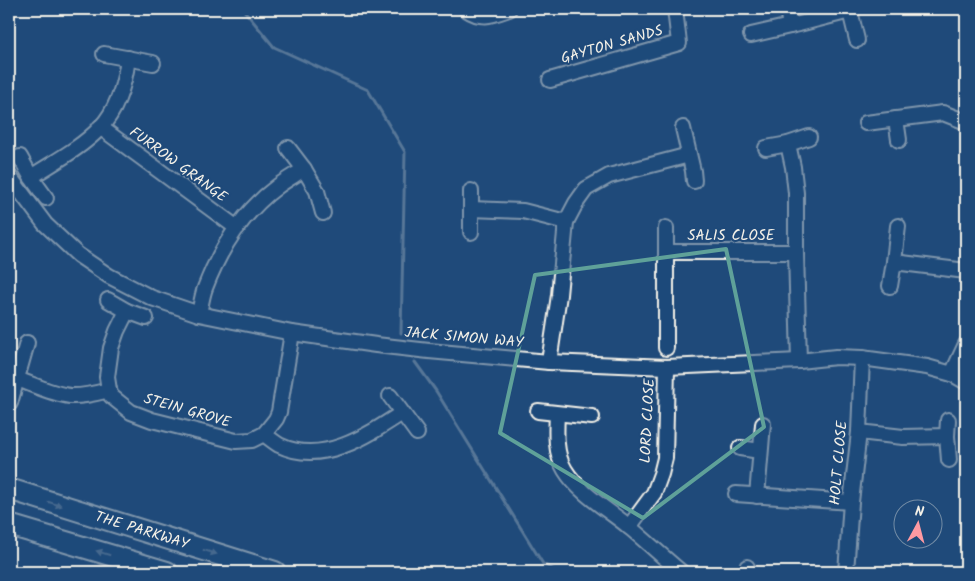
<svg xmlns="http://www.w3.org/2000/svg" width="975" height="581" viewBox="0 0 975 581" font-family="Kalam,sans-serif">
	<rect width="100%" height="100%" fill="#1f4a7a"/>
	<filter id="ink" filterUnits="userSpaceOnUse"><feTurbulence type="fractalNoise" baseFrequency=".02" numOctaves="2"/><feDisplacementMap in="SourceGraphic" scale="10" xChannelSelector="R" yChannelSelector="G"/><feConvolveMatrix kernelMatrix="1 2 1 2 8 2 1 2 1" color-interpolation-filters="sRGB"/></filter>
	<g filter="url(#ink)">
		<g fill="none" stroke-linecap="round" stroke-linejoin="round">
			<g stroke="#9cacbb" stroke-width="3">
				<polyline points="243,9 274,47 368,90 405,152 401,333"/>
				<polyline points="415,362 436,391 543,564 558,572"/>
			</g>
			<defs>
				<g id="minor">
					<path d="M466,9c16,11 26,6 43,0"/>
					<polyline points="787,9 790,26 799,24 850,11 857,40"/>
					<polyline points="751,35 790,26"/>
					<polyline points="104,54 153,63"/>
					<polyline points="550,80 679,43 675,9"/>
					<polyline points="896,119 899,140"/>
					<polyline points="866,123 943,113 966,122"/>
					<polyline points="100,127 237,228"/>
					<polyline points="683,128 693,171 694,181"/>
					<polyline points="788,144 793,167 796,193 796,252 799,361"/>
					<polyline points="288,148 304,169 317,191 323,213"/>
					<polyline points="766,148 788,144 809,137"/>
					<polyline points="20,157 31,177 46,198"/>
					<polyline points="9,176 45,224 78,255 109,276 152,298 199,314 292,333 376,345 429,351 549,362 667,367 799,361 836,357 862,358 927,367 952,374 966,382"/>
					<path d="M31,177c23,-15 50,-29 69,-49 17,-18 25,-46 28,-70"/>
					<polyline points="471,209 523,211 566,222"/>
					<polyline points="471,232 471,191"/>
					<polyline points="666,252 796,252"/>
					<polyline points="894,262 966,271"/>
					<polyline points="890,286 894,262 898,226"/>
					<polyline points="108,300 127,311 146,318"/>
					<polyline points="127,311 117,331 111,348 107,377 109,390 111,396 131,412 152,420 236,441 252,440 264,434 276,419 279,412 292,333"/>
					<path d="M199,314c2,-9 3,-18 6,-26 15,-39 39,-77 73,-102 8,-6 17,-11 26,-17"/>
					<polyline points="666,348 666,228"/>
					<polyline points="549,362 559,295 566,222 576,203 586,189 609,176 689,155"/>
					<polyline points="952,374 966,344"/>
					<path d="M17,379c17,6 35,15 53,17 13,1 27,-3 39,-6"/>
					<polyline points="390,396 417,433"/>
					<polyline points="10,403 27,343"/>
					<polyline points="538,411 592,417"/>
					<path d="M557,414c-1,18 -2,40 8,56 14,23 42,39 63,56 18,15 35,31 53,46"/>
					<polyline points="948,420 947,436 949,460"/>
					<polyline points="859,432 903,437 947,436"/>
					<path d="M264,434c5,4 10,8 15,11 43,21 88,-9 123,-32"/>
					<polyline points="740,448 760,451"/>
					<polyline points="736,494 851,502"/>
					<polyline points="757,496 763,424"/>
					<polyline points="629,527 654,493 661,474 665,458 667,367"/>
					<polyline points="747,572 747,567"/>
					<polyline points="846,572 851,502 859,432 862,358"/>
				</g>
				<g id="highway">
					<polyline points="9,489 275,572"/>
					<polyline points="9,525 167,572"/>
				</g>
			</defs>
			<use href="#minor" stroke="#f4f1e8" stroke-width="18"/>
			<use href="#highway" stroke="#f4f1e8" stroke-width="24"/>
			<use href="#minor" stroke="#1f4a7a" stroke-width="14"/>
			<use href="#highway" stroke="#1f4a7a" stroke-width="20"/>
		</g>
		<defs><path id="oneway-solid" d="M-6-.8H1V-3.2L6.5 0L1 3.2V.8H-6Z" transform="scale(1.25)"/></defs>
		<g fill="#748da6">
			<use href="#oneway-solid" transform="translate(55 504) rotate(17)"/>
			<use href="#oneway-solid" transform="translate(210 552) rotate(17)"/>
			<use href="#oneway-solid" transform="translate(103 553) rotate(-163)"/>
		</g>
	</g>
	<path d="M0 0H975V581H0ZM726,249l38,178 -121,91 -143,-85 35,-158z" fill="#1f4a7a" fill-opacity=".55" fill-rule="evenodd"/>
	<path fill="none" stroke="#5fa199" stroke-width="4" stroke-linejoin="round" d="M726,249l38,178 -121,91 -143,-85 35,-158z"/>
	<g text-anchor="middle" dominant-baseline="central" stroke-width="4" stroke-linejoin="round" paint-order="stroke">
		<g font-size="15" fill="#f4f1e8" stroke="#1f4a7a">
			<text transform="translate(612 45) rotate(-16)">GAYTON SANDS</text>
			<text transform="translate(178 165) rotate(36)">FURROW GRANGE</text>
			<text x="731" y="236">SALIS CLOSE</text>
			<text transform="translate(464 338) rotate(5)">JACK SIMON WAY</text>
			<text transform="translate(187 411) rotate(16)">STEIN GROVE</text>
			<text transform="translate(648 421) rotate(-87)">LORD CLOSE</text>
			<text transform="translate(839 463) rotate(-85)">HOLT CLOSE</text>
			<text transform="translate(142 531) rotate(17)">THE PARKWAY</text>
		</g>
	</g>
	<rect width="975" height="581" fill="none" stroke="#1f4a7a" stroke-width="30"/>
	<rect x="15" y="15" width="945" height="551" fill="none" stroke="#f4f1e8" stroke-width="2" filter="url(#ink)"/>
	<g transform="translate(918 524) rotate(7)"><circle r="24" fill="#1f4a7a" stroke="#748da6"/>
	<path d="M0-4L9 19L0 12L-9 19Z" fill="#ff9aa2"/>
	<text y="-8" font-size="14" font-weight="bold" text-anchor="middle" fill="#f4f1e8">N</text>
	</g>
</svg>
